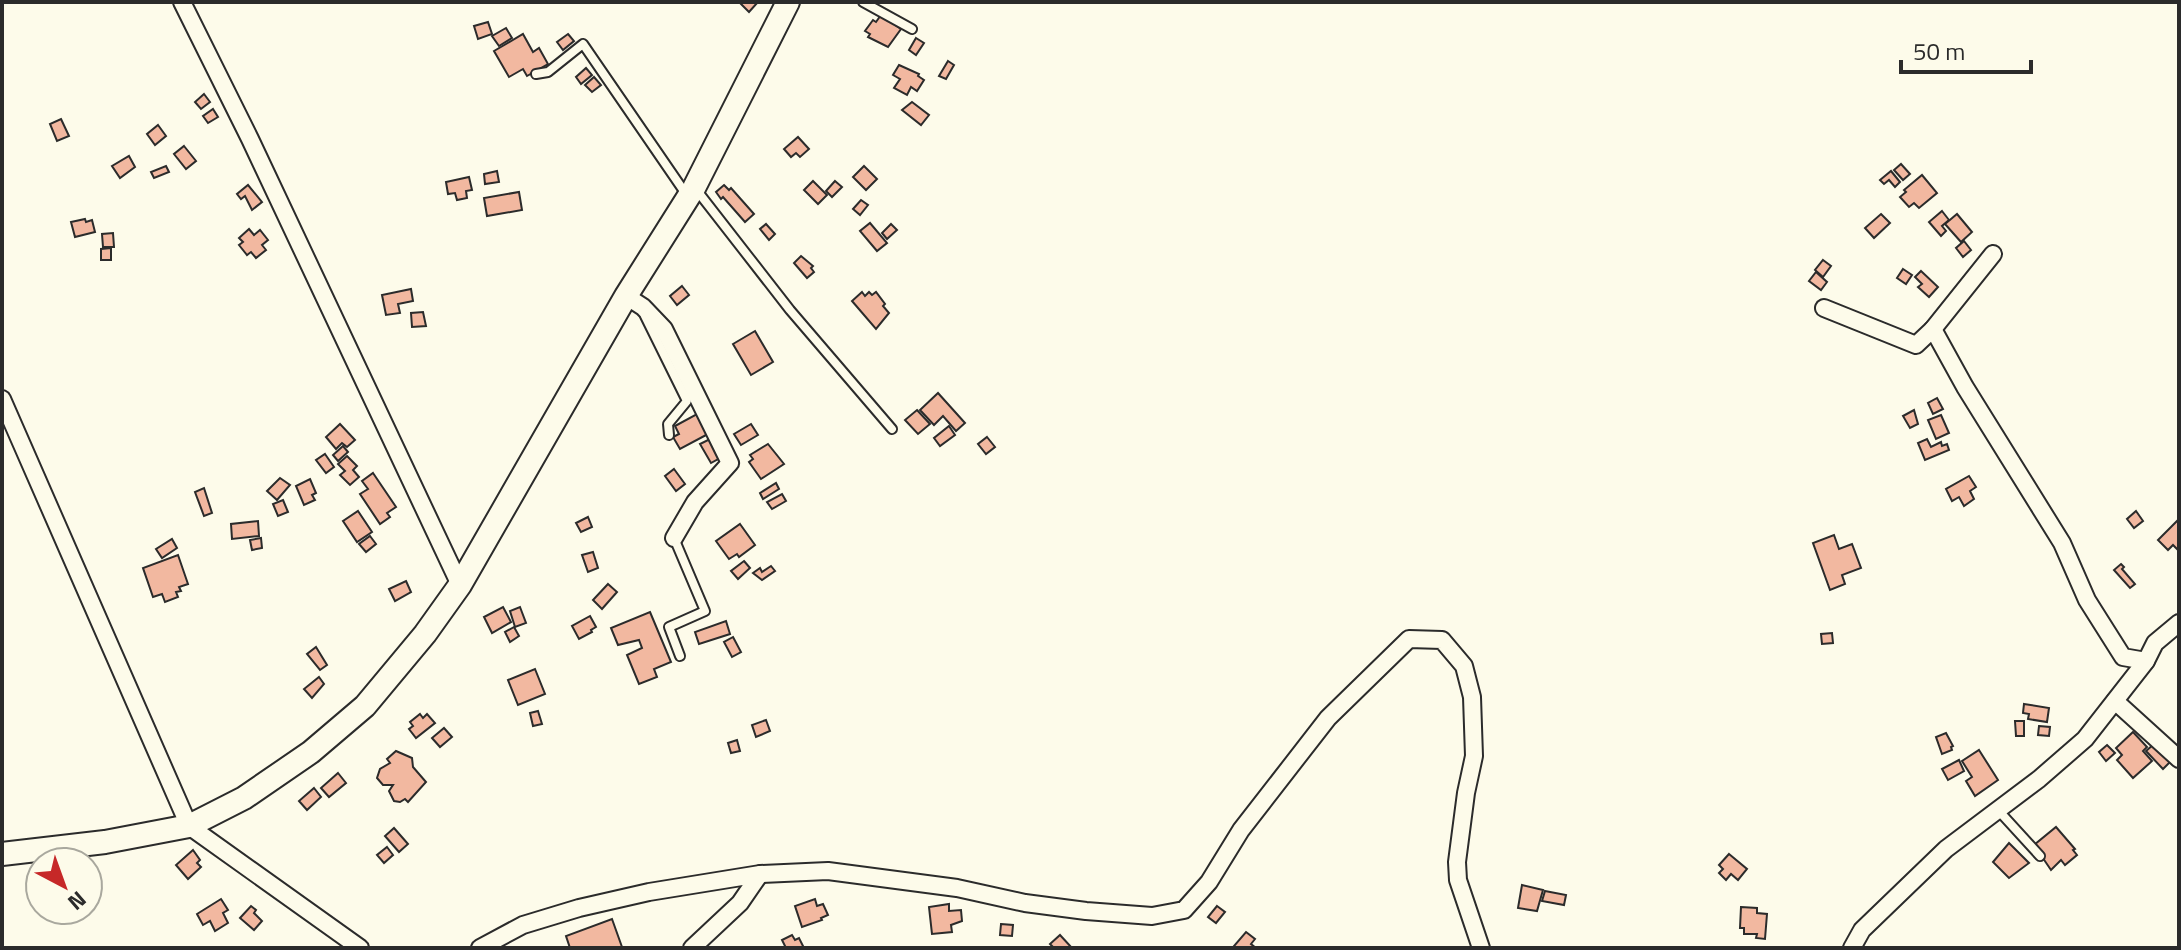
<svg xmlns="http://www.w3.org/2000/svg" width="2181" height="950" viewBox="0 0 2181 950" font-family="'Titillium Web',sans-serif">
	<rect width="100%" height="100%" fill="#fdfbea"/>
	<g fill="#f2b8a0" stroke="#2b2b2b" stroke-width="2">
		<polygon points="739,2 758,2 749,12"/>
		<polygon points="881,15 901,29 888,47 868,37 870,34 865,31 873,20 876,22"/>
		<polygon points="488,22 492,34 478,39 474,26"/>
		<polygon points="506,28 512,38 499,46 492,36"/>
		<polygon points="523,34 533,52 539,48 548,64 527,76 523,69 509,77 494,51"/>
		<polygon points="568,34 574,41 563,50 557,42"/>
		<polygon points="916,38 924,43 916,55 909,50"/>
		<polygon points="948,61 954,65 946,79 939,76"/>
		<polygon points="899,65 919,74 918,76 924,80 917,91 911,87 907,95 894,88 900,79 893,75"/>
		<polygon points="586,68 592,75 581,84 576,77"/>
		<polygon points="594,77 601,85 592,92 585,85"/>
		<polygon points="204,94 210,102 201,109 195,102"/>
		<polygon points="912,102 929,115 921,125 902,110"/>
		<polygon points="213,109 218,117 208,123 203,116"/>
		<polygon points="61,119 69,136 57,141 50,124"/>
		<polygon points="158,125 166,136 155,145 147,134"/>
		<polygon points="798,137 809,149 800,157 796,153 791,157 784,149"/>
		<polygon points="184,146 196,161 186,169 174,154"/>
		<polygon points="129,156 135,167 120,178 112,166"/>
		<polygon points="1901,164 1910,174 1903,180 1894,170"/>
		<polygon points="166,166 169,172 154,178 151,172"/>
		<polygon points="864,166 877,179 866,190 853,177"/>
		<polygon points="497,171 499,182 485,184 484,174"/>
		<polygon points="1891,171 1900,182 1895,187 1889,180 1884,184 1880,180"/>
		<polygon points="1922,175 1937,193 1919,208 1914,203 1909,207 1900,197 1906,192 1904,190"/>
		<polygon points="469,177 472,190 466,191 467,198 457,200 455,193 448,194 446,182"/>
		<polygon points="813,181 827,195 818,204 804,190"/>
		<polygon points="835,181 842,187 832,197 826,191"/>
		<polygon points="248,185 262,202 252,210 245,196 241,199 237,194"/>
		<polygon points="724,185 729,190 731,188 754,214 745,222 723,197 721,199 716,192"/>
		<polygon points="519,192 522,210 487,216 484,198"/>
		<polygon points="861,200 868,205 860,215 853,209"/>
		<polygon points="1942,211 1949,220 1942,226 1946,231 1941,236 1929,222"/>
		<polygon points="1881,214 1890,223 1874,238 1865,228"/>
		<polygon points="1957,214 1972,232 1961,242 1945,224"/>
		<polygon points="85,219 86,222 92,220 95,232 75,237 71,222"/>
		<polygon points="870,223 887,243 877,251 860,231"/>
		<polygon points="766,224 775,234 769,240 760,229"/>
		<polygon points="891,224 897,230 887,239 882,233"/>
		<polygon points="249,229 254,235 260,230 268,240 262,245 266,250 256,258 251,252 247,255 239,245 243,242 239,238"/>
		<polygon points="113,233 114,247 103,247 102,234"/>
		<polygon points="1964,241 1971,250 1963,257 1956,248"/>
		<polygon points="111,248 111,260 101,260 101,249"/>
		<polygon points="801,256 813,266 811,268 814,272 807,278 794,263"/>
		<polygon points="1823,260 1831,266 1823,277 1815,270"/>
		<polygon points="1903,269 1912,275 1906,284 1897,278"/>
		<polygon points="1921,271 1938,287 1929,297 1918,287 1922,284 1915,277"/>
		<polygon points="1816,272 1827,282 1821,290 1809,281"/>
		<polygon points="682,286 689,295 677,305 670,296"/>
		<polygon points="411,289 413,301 398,304 400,313 386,315 382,295"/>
		<polygon points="862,292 865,296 869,292 872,295 876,292 885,304 883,306 889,313 876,329 852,301"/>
		<polygon points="423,312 426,326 412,327 411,313"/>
		<polygon points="755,331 773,362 751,375 733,344"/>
		<polygon points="938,393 965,423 956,431 943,416 934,425 920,410"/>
		<polygon points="1937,398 1943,409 1933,414 1928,403"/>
		<polygon points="917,410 930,424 918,434 905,420"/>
		<polygon points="1914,410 1918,424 1910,428 1903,416"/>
		<polygon points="697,414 708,434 680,449 673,437 679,434 675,426"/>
		<polygon points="1941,415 1949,433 1936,439 1928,420"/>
		<polygon points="340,424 355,440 347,447 342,443 336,449 326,437"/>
		<polygon points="751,424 758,435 741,445 734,434"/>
		<polygon points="949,426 955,435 940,446 934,438"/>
		<polygon points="987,437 995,447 986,454 978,444"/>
		<polygon points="710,439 720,458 711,463 700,444"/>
		<polygon points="1927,439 1931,447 1941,442 1942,446 1947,444 1949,450 1925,460 1918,443"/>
		<polygon points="768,444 784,464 761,479 749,462 753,459 750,455"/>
		<polygon points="343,446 348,452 338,461 333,455"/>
		<polygon points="325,454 334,467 326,473 316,460"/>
		<polygon points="347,456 357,466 353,470 359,477 350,485 340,475 345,471 338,464"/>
		<polygon points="674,469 685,484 676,491 665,476"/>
		<polygon points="373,473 396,507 387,513 390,517 380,524 360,494 368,489 362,481"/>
		<polygon points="1969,476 1976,487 1970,491 1974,499 1964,506 1959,497 1952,501 1946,489"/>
		<polygon points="280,478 290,485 277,500 267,491"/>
		<polygon points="310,479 316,493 312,495 315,500 304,505 296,486"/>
		<polygon points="776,483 779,489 763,499 760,493"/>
		<polygon points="204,488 212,513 204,516 195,492"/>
		<polygon points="782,494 786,501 772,509 767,502"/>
		<polygon points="283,500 288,512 278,516 273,504"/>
		<polygon points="358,511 372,532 357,542 343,521"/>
		<polygon points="2136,511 2143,521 2134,528 2127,519"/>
		<polygon points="588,517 592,527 581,532 576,523"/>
		<polygon points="2179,519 2179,551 2173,545 2168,550 2158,540"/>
		<polygon points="258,521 259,536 232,539 231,524"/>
		<polygon points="740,524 755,545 739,557 737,554 729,559 716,541"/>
		<polygon points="1834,535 1839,549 1852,544 1861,568 1842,575 1845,584 1830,590 1813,543"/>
		<polygon points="370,536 376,544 366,552 359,544"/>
		<polygon points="261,538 262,548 252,550 250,540"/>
		<polygon points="172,539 177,548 162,558 156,549"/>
		<polygon points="593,552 598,568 588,572 582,555"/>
		<polygon points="178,555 188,584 179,587 181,591 176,592 178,597 165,602 162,594 153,597 143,568"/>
		<polygon points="744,561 750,568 738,579 731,571"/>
		<polygon points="2121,564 2124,567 2122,569 2135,584 2130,588 2114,570"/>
		<polygon points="771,566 775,571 762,580 753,573 760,568 762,572"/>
		<polygon points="406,581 411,592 395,601 389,589"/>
		<polygon points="608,584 617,592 602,609 593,600"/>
		<polygon points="503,607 511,622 492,633 484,617"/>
		<polygon points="520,607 526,623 515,627 510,611"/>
		<polygon points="650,612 671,662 654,669 657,677 639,684 627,655 642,648 639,640 618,645 611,628"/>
		<polygon points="590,616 596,627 591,630 592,632 579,639 572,626"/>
		<polygon points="726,621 730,634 699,644 695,632"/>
		<polygon points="514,627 519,636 510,642 505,632"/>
		<polygon points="1832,633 1833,643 1822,644 1821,634"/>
		<polygon points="733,637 741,652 732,657 724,642"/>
		<polygon points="316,647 327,665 320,670 307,654"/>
		<polygon points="535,669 545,694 518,705 508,680"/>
		<polygon points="319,677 324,684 312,698 304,689"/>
		<polygon points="2024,704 2049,708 2047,722 2028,719 2029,714 2023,713"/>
		<polygon points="538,711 542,724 533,726 530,713"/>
		<polygon points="420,714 423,718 427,714 435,723 416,738 409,729 413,726 410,722"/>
		<polygon points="766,720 770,731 756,737 752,725"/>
		<polygon points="2015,721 2024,721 2024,736 2016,736"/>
		<polygon points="2039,726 2050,727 2049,736 2038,735"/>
		<polygon points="444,728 452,737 440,747 432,738"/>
		<polygon points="2133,732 2147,747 2143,751 2152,761 2133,778 2117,760 2122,755 2116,748"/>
		<polygon points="1946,733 1953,746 1951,747 1952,750 1942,754 1936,737"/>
		<polygon points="737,740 740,751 731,753 728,743"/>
		<polygon points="2154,744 2170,762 2163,769 2146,751"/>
		<polygon points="2107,745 2115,753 2106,761 2099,752"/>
		<polygon points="1979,750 1998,780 1975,796 1966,781 1972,777 1962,761"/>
		<polygon points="396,751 412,758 413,767 426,782 408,802 405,799 400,802 394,801 389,791 393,785 383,785 377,778 380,769 390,763 387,759"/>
		<polygon points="1959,760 1964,771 1948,780 1942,769"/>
		<polygon points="338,773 346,783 329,797 321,788"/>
		<polygon points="314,788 321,797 307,810 299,801"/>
		<polygon points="2056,827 2075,849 2073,850 2077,855 2065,865 2061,860 2051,870 2034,845"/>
		<polygon points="394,828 408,844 399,852 385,836"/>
		<polygon points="2009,843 2029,863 2009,878 1993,862"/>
		<polygon points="387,847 393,855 384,863 377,855"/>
		<polygon points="193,850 200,860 197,863 201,867 188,879 176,865"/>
		<polygon points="1729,854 1747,869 1738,880 1731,874 1726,880 1719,873 1723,869 1719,865"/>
		<polygon points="1522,885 1543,890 1537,911 1518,908"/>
		<polygon points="1545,891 1566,895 1564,905 1542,901"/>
		<polygon points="221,899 228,910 223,913 228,923 215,931 210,921 203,925 197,914"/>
		<polygon points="815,899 817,906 823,904 828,915 821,918 822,920 802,927 795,906"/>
		<polygon points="949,904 949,911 961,910 962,921 951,925 952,932 932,934 929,907"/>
		<polygon points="251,906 256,910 254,913 262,921 254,930 240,918"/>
		<polygon points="1217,906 1225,912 1216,923 1208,917"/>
		<polygon points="1741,907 1757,908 1757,913 1767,914 1765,939 1756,938 1757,934 1744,934 1744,928 1740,928"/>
		<polygon points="612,919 622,947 570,948 566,936"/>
		<polygon points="1001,924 1013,925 1012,936 1000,935"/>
		<polygon points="1246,932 1255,939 1251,944 1256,948 1237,948 1234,946"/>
		<polygon points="792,935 795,940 799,938 804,948 786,948 782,940"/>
		<polygon points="1060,935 1072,948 1054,948 1050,944"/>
	</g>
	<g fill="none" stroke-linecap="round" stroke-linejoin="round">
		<defs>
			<g id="lane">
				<polyline points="863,2 912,29"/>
				<polyline points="536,74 548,72 583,44 686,194"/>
				<polyline points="695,188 790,310 892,429"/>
				<polyline points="645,316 687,401 668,424 669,435"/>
				<polyline points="674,538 705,611 669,627 680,656"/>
				<polyline points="1998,810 2040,856"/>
			</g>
			<g id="street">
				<polyline points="182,2 250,139 460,585"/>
				<polyline points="626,296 643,307 664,329 730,463 695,502 674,538"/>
				<polyline points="1824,308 1916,345 1933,329 1993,254"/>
				<polyline points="1933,329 1965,387 2062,543 2087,600 2123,657 2146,661"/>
				<polyline points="2,399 189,826 360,948"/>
				<polyline points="2115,701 2179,759"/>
				<polyline points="480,948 523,925 579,908 649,892 760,874 828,871 957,888 1025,903 1086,911 1152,916 1184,910 1209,882 1241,830 1328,718 1409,639 1442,640 1464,666 1472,697 1474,756 1466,793 1457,862 1458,880 1481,948"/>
				<polyline points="692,948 740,903 760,874"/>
				<polyline points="1852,948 1862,930 1946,849 2039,779 2085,739 2146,661 2155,643 2179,623"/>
			</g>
			<polyline id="secondary" points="2,854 105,842 189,826 244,798 311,752 365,706 425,634 460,585 626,296 694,188 788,2"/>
		</defs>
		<use href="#lane" stroke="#2b2b2b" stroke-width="12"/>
		<use href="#street" stroke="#2b2b2b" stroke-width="20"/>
		<use href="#secondary" stroke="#2b2b2b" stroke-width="26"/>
		<use href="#lane" stroke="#fdfbea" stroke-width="8"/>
		<use href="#street" stroke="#fdfbea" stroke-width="16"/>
		<use href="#secondary" stroke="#fdfbea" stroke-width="22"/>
	</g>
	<rect width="2181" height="950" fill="none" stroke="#2b2b2b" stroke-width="8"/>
	<g transform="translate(64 886) rotate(139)"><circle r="38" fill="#fdfbea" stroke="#a9a89e" stroke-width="2"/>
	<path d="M0-6L14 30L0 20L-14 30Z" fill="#c62828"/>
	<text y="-12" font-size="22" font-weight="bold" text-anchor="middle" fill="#2b2b2b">N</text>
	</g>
	<path d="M1901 60v12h130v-12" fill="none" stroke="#2b2b2b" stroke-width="4"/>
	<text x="1913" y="60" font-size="24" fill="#2b2b2b" stroke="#fdfbea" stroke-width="6" paint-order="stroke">50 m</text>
</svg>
